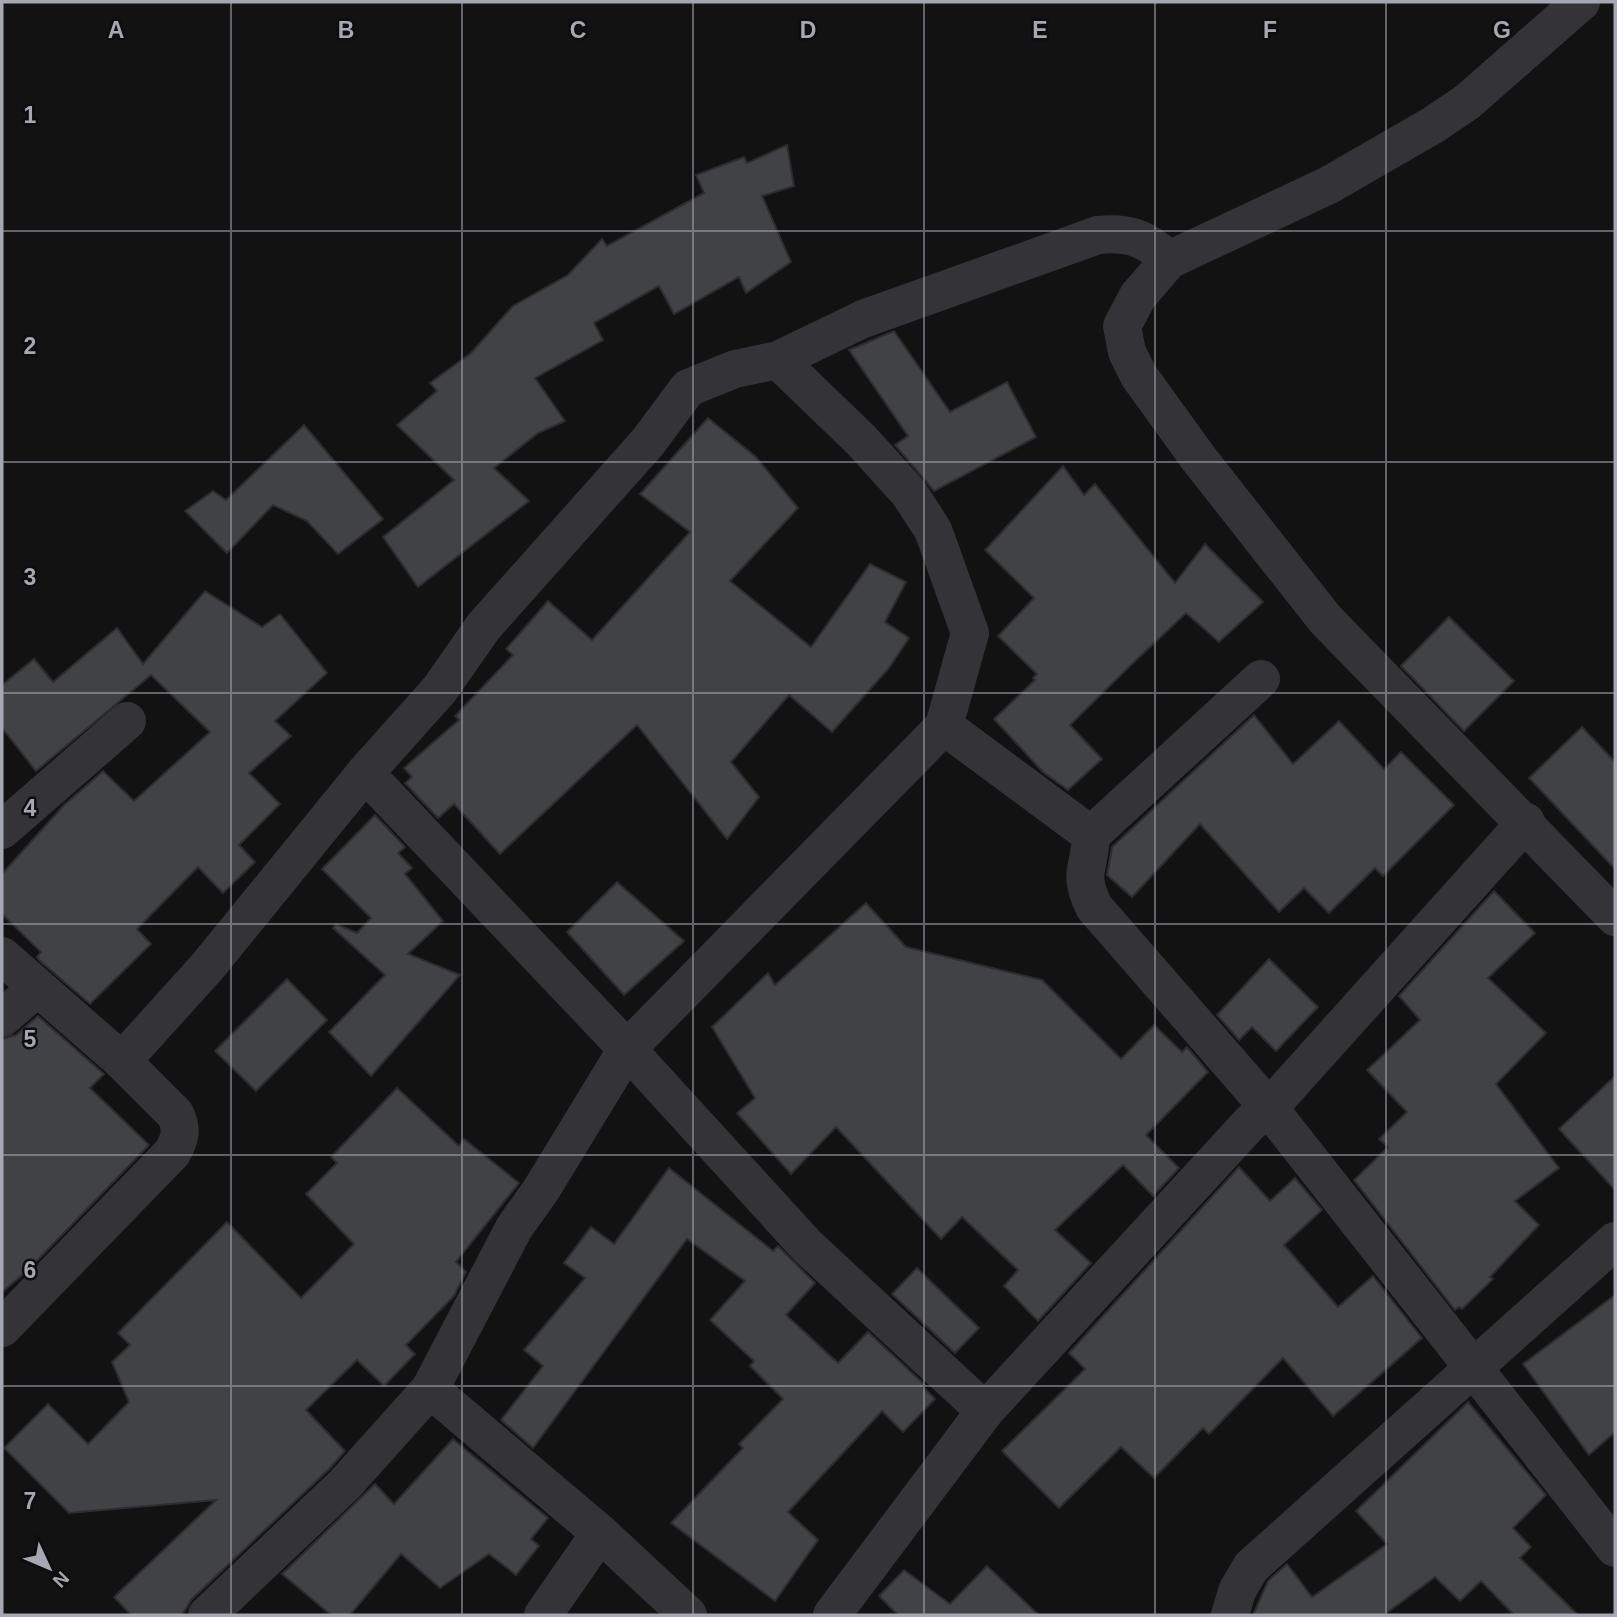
<svg xmlns="http://www.w3.org/2000/svg" width="1617" height="1617" viewBox="0 0 1617 1617" font-family="Arial,sans-serif">
	<rect width="100%" height="100%" fill="#121213"/>
	<g fill="#414246" stroke="#2d2c2f" stroke-width="2">
		<polygon points="787,145 794,186 762,196 791,262 746,293 739,277 674,314 659,286 594,323 603,340 535,378 565,421 538,433 494,468 529,501 418,587 383,537 454,480 397,425 437,391 430,383 471,353 513,306 568,275 602,239 607,246 704,193 696,175 744,157 747,163"/>
		<polygon points="894,331 950,412 1007,382 1036,437 934,491 895,445 908,436 849,350"/>
		<polygon points="708,418 756,457 798,508 730,581 811,647 870,564 906,582 885,622 909,638 889,668 832,732 789,695 731,762 759,797 727,839 637,725 500,854 454,804 438,818 405,783 412,777 404,768 459,720 455,716 513,655 506,649 548,601 592,640 690,532 640,494"/>
		<polygon points="304,425 383,519 338,554 307,521 273,505 227,553 185,511 213,491 226,500"/>
		<polygon points="1063,466 1084,495 1095,484 1175,583 1205,544 1263,602 1219,642 1186,613 1131,665 1070,725 1102,759 1068,790 1043,772 994,719 1035,680 1033,678 1037,674 998,636 1034,598 985,550"/>
		<polygon points="205,591 262,627 280,614 327,673 275,721 291,736 249,773 280,804 239,845 255,862 223,893 198,867 137,929 151,944 90,1004 40,961 37,957 41,952 2,914 2,874 63,806 103,771 134,801 210,732 151,675 36,771 2,728 2,685 34,659 53,682 117,628 143,664"/>
		<polygon points="1449,617 1514,681 1464,731 1401,666"/>
		<polygon points="1254,715 1293,764 1339,721 1384,769 1401,752 1454,805 1383,876 1375,868 1329,913 1304,888 1279,912 1200,824 1132,897 1107,875 1112,847"/>
		<polygon points="1582,727 1615,762 1615,869 1529,778"/>
		<polygon points="375,815 405,847 398,853 412,868 405,874 443,921 408,954 460,975 371,1076 329,1032 385,975 333,928 336,924 357,933 371,918 322,869"/>
		<polygon points="617,882 684,941 624,995 567,932"/>
		<polygon points="1494,891 1535,933 1488,978 1546,1033 1496,1084 1559,1168 1515,1201 1539,1225 1490,1277 1493,1279 1462,1309 1459,1307 1455,1310 1354,1180 1388,1147 1379,1139 1407,1112 1367,1070 1420,1020 1399,996"/>
		<polygon points="866,903 906,947 1042,980 1121,1059 1154,1025 1182,1052 1187,1047 1208,1072 1146,1135 1179,1168 1153,1196 1123,1165 1055,1230 1091,1263 1038,1321 1004,1286 1018,1270 962,1217 941,1239 836,1127 791,1174 737,1113 755,1098 712,1027 768,973 775,985"/>
		<polygon points="1269,959 1318,1007 1276,1051 1252,1027 1239,1040 1217,1015"/>
		<polygon points="287,979 327,1020 256,1091 215,1051"/>
		<polygon points="38,1016 104,1074 90,1088 149,1145 27,1271 2,1292 2,1039 16,1035"/>
		<polygon points="1615,1076 1615,1190 1559,1129"/>
		<polygon points="397,1088 459,1146 464,1139 519,1183 456,1262 466,1272 454,1296 406,1345 415,1354 384,1386 357,1360 306,1410 345,1451 329,1469 192,1599 182,1615 131,1615 114,1597 216,1500 69,1513 4,1448 48,1404 88,1444 129,1402 112,1362 130,1345 118,1333 227,1222 301,1298 354,1244 306,1194 337,1163 331,1157"/>
		<polygon points="1239,1167 1270,1201 1295,1178 1322,1210 1284,1245 1338,1307 1373,1276 1422,1338 1333,1416 1283,1358 1209,1434 1203,1428 1154,1478 1121,1447 1059,1508 1002,1451 1085,1369 1069,1353"/>
		<polygon points="669,1168 773,1251 778,1246 815,1283 786,1315 838,1363 868,1332 925,1385 923,1387 935,1399 903,1432 882,1411 788,1512 818,1540 775,1601 671,1523 743,1448 739,1444 783,1399 750,1366 754,1361 710,1320 745,1281 687,1239 533,1448 501,1420 543,1366 524,1350 585,1278 564,1263 591,1227 614,1244"/>
		<polygon points="917,1268 979,1328 955,1353 892,1294"/>
		<polygon points="1615,1295 1615,1432 1589,1455 1523,1364"/>
		<polygon points="1468,1402 1546,1495 1513,1528 1531,1547 1520,1558 1578,1615 1514,1615 1481,1581 1460,1601 1435,1577 1384,1615 1253,1615 1268,1581 1287,1564 1312,1597 1387,1544 1356,1511"/>
		<polygon points="453,1439 548,1518 531,1539 539,1546 516,1575 489,1554 440,1588 401,1554 350,1615 331,1615 282,1574 375,1484 394,1504"/>
		<polygon points="987,1566 1039,1615 898,1615 879,1596 904,1570 950,1604"/>
	</g>
	<g fill="none" stroke-linecap="round" stroke-linejoin="round">
		<g stroke="#333338" stroke-width="38">
			<polyline points="1581,2 1467,102 1433,125 1329,185 1169,260 1138,296 1122,326 1127,352 1139,376 1199,459 1325,619 1615,917"/>
			<path d="M778,360l85,-41 235,-84c31,-3 48,3 71,25"/>
			<path d="M944,726l147,109c-1,35 -14,36 3,72l175,201 346,440"/>
			<polyline points="365,773 627,1049 807,1246 985,1411"/>
			<polyline points="2,830 127,721"/>
			<polyline points="1091,835 1261,679"/>
			<polyline points="2,956 122,1061"/>
			<polyline points="2,1018 37,988"/>
			<path d="M2,1328l170,-175c8,-14 11,-24 3,-39l-53,-53 85,-94 158,-194 75,-84 44,-63 164,-184 40,-54 47,-19 43,-9 84,81 47,52 24,37 37,103 -26,93 -317,323 -86,141 -27,38 -84,161 -85,95 -138,131"/>
			<polyline points="430,1389 600,1533 688,1615"/>
			<polyline points="543,1615 600,1533"/>
			<polyline points="832,1615 985,1411 1250,1123 1269,1108 1526,822"/>
			<polyline points="1230,1615 1237,1591 1251,1567 1615,1241"/>
		</g>
	</g>
	<path fill="none" stroke="#a5a7b2" stroke-width="2" stroke-opacity="0.55" d="M231,2v1613M462,2v1613M693,2v1613M924,2v1613M1155,2v1613M1386,2v1613M2,231h1613M2,462h1613M2,693h1613M2,924h1613M2,1155h1613M2,1386h1613"/>
	<g font-size="23" text-anchor="middle" font-weight="bold" fill="#a5a7b2" stroke="#0d0d0e" stroke-width="5" stroke-linejoin="round" paint-order="stroke">
		<text x="116" y="38">A</text>
		<text x="346" y="38">B</text>
		<text x="578" y="38">C</text>
		<text x="808" y="38">D</text>
		<text x="1040" y="38">E</text>
		<text x="1270" y="38">F</text>
		<text x="1502" y="38">G</text>
		<text x="30" y="123">1</text>
		<text x="30" y="354">2</text>
		<text x="30" y="585">3</text>
		<text x="30" y="816">4</text>
		<text x="30" y="1047">5</text>
		<text x="30" y="1278">6</text>
		<text x="30" y="1509">7</text>
	</g>
	<rect width="1617" height="1617" fill="none" stroke="#a5a7b2" stroke-width="7"/>
	<g transform="translate(49 1568) rotate(134)" stroke="#0d0d0e" stroke-width="5" paint-order="stroke">
	<path d="M0-5L12 26L0 18L-12 26Z" fill="#a5a7b2"/>
	<text y="-10" font-size="19" font-weight="bold" text-anchor="middle" fill="#a5a7b2">N</text>
	</g>
</svg>
